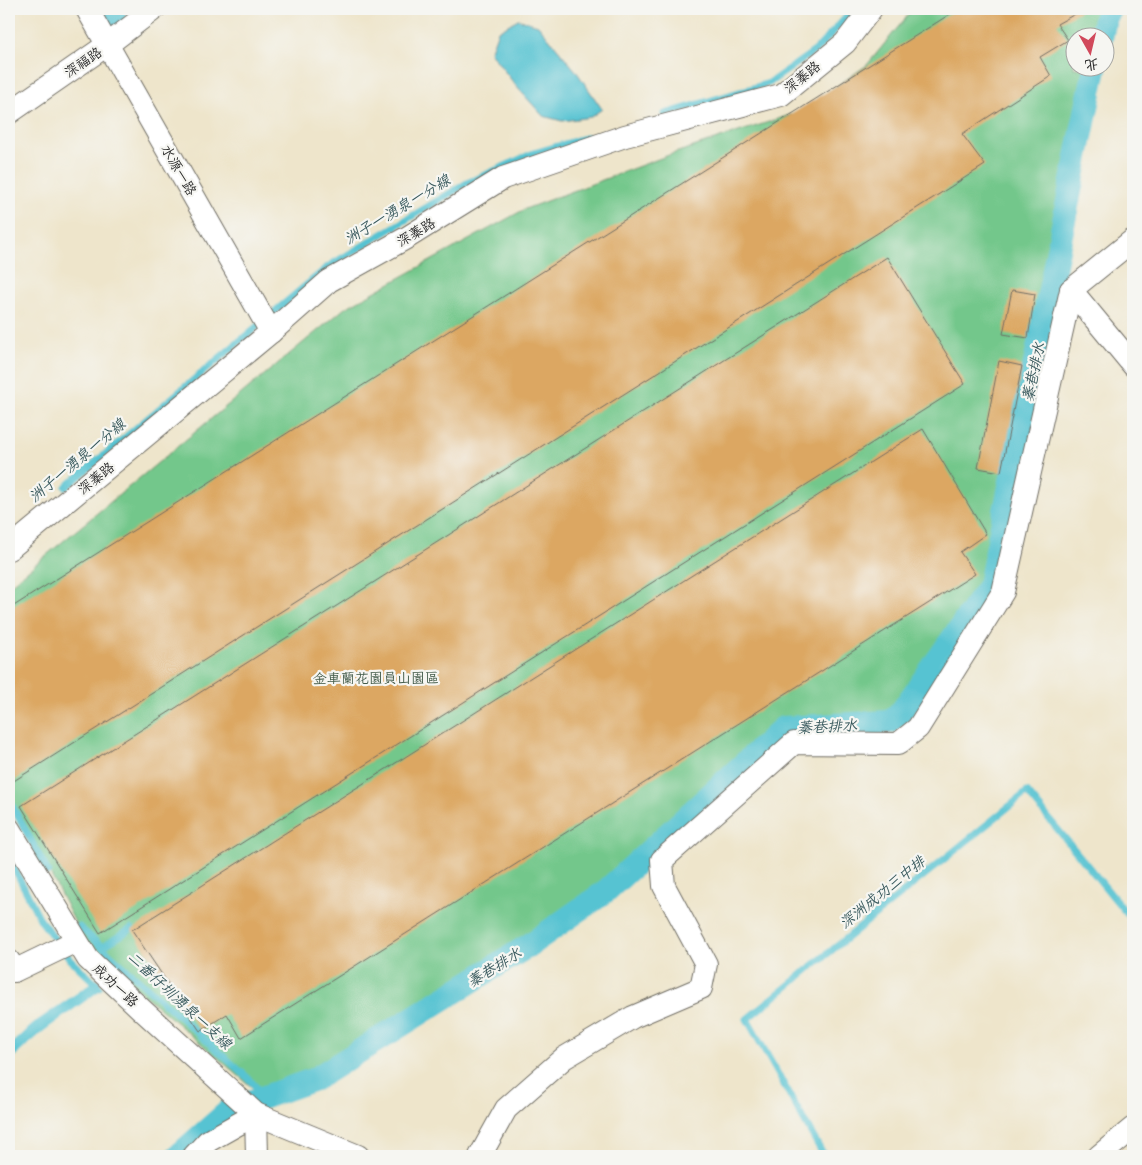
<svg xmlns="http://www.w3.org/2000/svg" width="1142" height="1165" viewBox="0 0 1142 1165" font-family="Delius,'LXGW WenKai TC',sans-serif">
	<rect width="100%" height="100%" fill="#f6f6f2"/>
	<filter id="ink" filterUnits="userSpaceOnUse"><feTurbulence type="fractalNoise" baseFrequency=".02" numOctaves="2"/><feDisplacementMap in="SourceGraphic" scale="10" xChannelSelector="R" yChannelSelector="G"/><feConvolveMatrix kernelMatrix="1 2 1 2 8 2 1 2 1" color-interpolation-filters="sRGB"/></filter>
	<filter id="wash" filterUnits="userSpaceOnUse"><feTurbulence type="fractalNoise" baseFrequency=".0096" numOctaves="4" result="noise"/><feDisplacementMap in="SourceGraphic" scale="20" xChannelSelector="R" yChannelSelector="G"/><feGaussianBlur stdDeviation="1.12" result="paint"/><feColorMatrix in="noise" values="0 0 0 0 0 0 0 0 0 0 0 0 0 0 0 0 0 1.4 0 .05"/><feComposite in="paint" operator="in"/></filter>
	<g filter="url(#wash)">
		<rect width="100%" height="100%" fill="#eee5cb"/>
		<polygon fill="#73c78b" stroke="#4f795b" points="913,9 1104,9 1096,27 1094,37 1074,38 1074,68 1088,68 1048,285 982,583 888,715 789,719 563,919 320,1075 254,1089 87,946 20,814 9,798 9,586 345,308 525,209 669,155 799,112 867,65"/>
		<polygon fill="#57c3d2" stroke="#41777e" points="518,19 538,25 576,71 602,109 591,117 562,121 543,116 516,86 490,52 498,31"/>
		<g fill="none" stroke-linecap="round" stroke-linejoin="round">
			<g stroke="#57c3d2" stroke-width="7">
				<polyline points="665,114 769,83 816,50 854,9"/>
				<polyline points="66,487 329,266 467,183 534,153 588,137"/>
				<polyline points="9,800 48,872"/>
				<polyline points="9,858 41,921 70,959 99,987 41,1029 9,1057"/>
				<polyline points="79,927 102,947"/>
				<polyline points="131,929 102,947 248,1078 264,1096"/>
				<polyline points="9,1050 41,1022 97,983"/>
				<polyline points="824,1156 747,1019 1027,792 1133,921"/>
			</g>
			<g stroke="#57c3d2" stroke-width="24">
				<polyline points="110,9 114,15"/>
				<polyline points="1101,38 1105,19 1110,9"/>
				<polyline points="178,1156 231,1109 315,1079 528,946 605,892 783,728 889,722 902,711 990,585 1095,68"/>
			</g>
		</g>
		<g id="blocks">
			<g fill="#dca762">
				<polygon points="958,9 1084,9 1057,24 1068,40 1040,57 1051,76 962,134 985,165 9,784 9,609"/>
				<polygon points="887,257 965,384 100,933 21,806"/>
				<polygon points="1012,290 1035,294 1028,338 1003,334"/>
				<polygon points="999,361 1022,366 1001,472 978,468"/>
				<polygon points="923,429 986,534 960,552 975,574 241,1038 227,1014 200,1031 132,930"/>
			</g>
		</g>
	</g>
	<g filter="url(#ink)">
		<use href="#blocks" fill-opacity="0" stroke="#6f6c63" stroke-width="1"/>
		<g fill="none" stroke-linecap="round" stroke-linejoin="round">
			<defs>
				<g id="minor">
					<polyline points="87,9 271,332"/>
					<polyline points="9,113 107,45 154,9"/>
					<polyline points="1071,290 1133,365"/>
					<polyline points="1071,290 1133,240"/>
					<polyline points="9,549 271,332 329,281 408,237 503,178 625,136 781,95 845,43 871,9"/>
					<polyline points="9,829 88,959 141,1009 256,1114 358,1156"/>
					<polyline points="9,961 14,971 76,941"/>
					<polyline points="194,1156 208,1141 256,1114 257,1156"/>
					<polyline points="480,1156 506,1109 564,1058 633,1017 701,988 706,964 664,886 662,860 794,743 898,744 918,728 1003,592 1071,290"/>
					<polyline points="1099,1156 1133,1128"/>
				</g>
			</defs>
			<use href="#minor" stroke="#6f6c63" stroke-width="24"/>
			<use href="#minor" stroke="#fff" stroke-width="22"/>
		</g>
	</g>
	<g text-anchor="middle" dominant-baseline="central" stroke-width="4.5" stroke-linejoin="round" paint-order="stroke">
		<g font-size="14" fill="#2b2b2b" stroke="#f6f6f2">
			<text transform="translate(83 62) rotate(-34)">深福路</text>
			<text transform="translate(802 77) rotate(-39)">深蓁路</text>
			<text transform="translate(179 170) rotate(60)">水源一路</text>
			<text transform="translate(416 232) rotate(-31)">深蓁路</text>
			<text transform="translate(96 478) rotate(-39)">深蓁路</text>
			<text transform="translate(116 985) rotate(43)">成功一路</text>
		</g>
		<g font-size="14" fill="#415a48" stroke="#f6f6f2">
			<text x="376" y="678">金車蘭花園員山園區</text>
		</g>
		<g font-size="15" font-style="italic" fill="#38595d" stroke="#f6f6f2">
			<text transform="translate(397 209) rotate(-31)">洲子一湧泉一分線</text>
			<text transform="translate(1033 372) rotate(-78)">蓁巷排水</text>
			<text transform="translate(77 460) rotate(-40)">洲子一湧泉一分線</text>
			<text transform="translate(827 726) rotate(-3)">蓁巷排水</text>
			<text transform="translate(882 892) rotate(-39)">深洲成功三中排</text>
			<text transform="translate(494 967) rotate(-32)">蓁巷排水</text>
			<text transform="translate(180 1000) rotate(43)">二番仔圳湧泉一支線</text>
		</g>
	</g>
	<rect width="1142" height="1165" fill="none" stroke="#f6f6f2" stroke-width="30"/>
	<g transform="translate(1090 52) rotate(172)"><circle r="24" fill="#f6f6f2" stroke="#a5a5a2"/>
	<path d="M0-4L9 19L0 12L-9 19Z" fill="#d1495b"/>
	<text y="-8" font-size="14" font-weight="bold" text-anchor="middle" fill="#2b2b2b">北</text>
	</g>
</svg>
